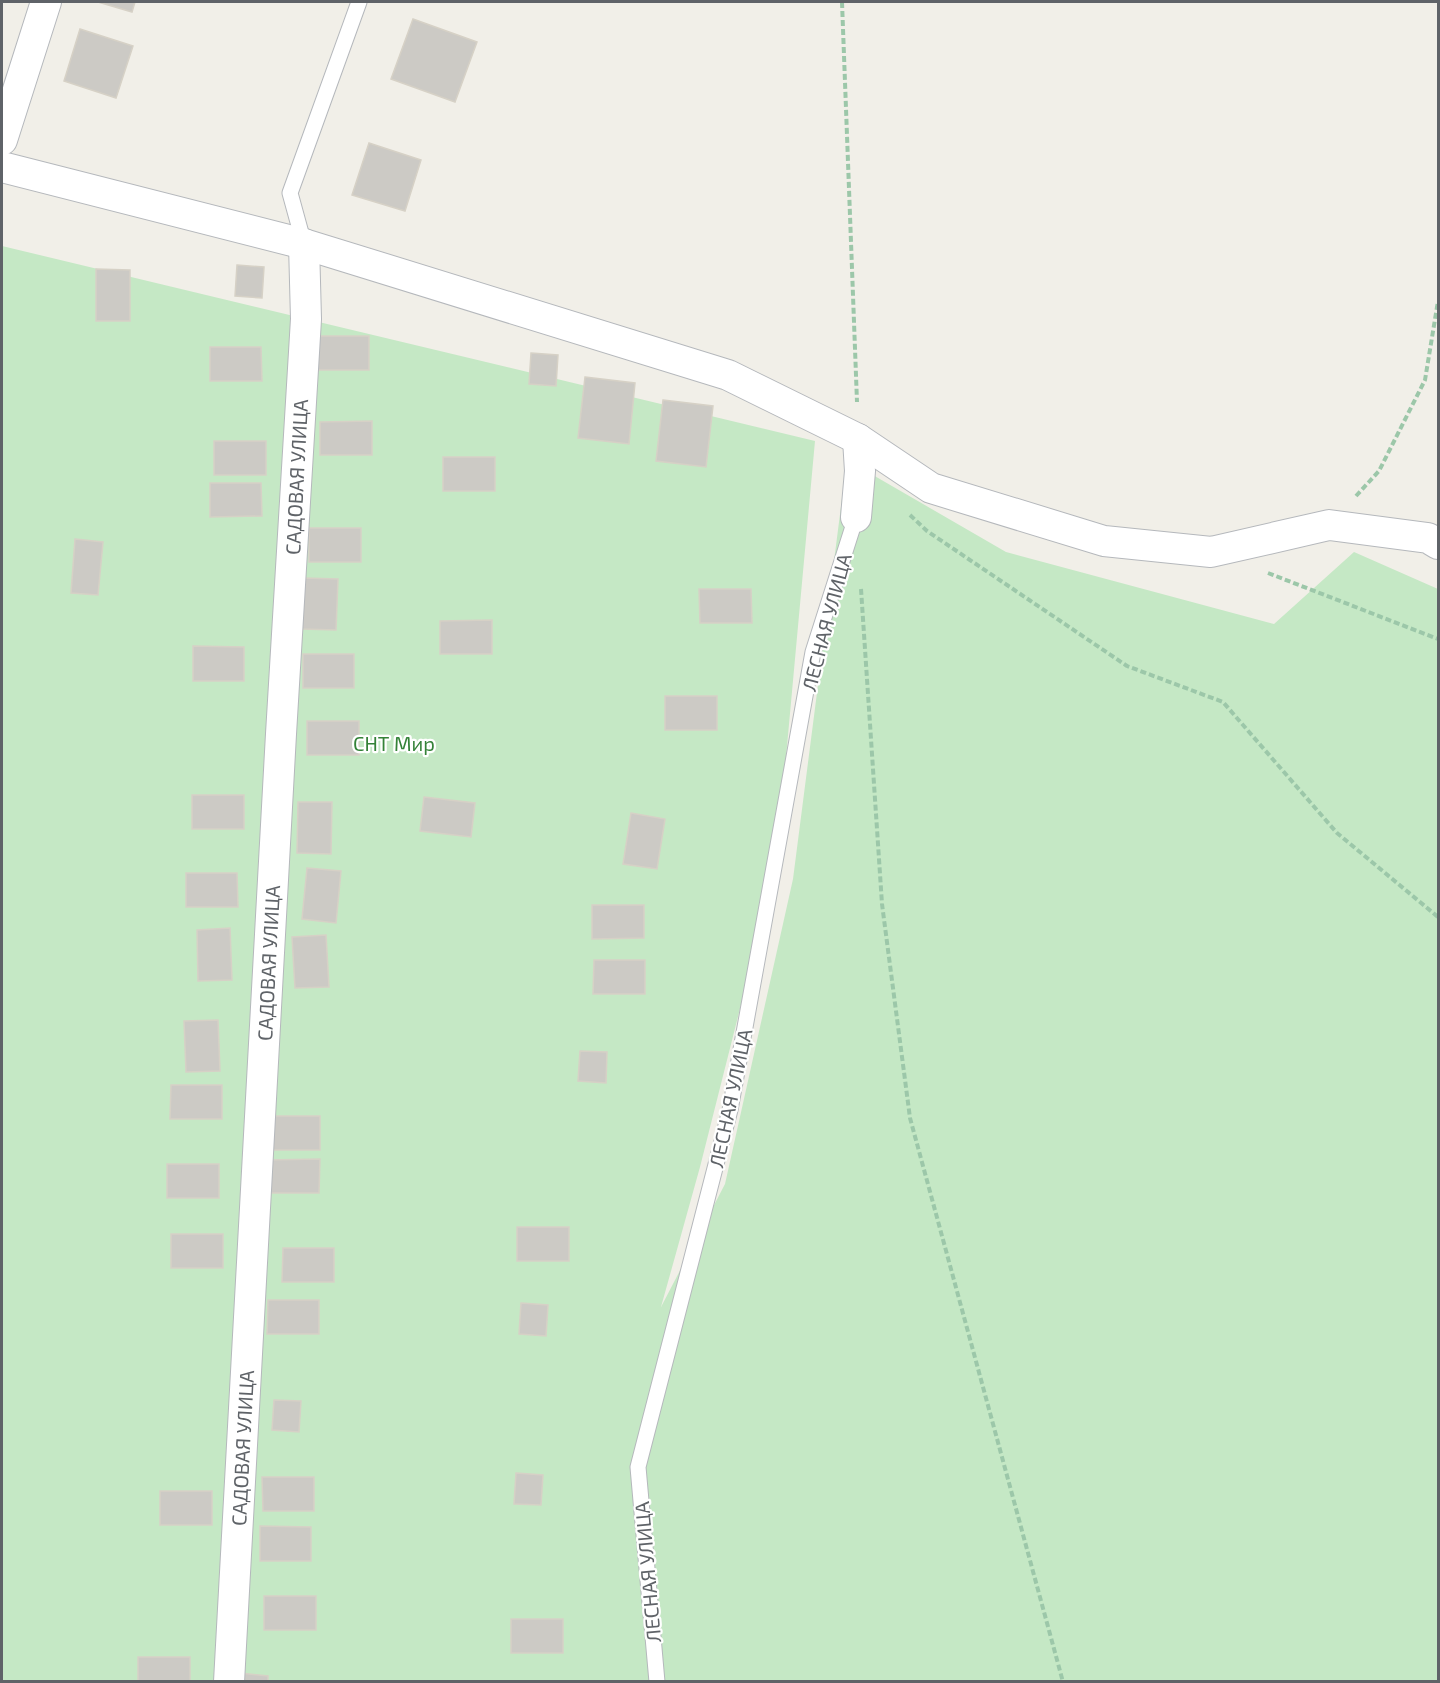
<svg xmlns="http://www.w3.org/2000/svg" width="1440" height="1683" viewBox="0 0 1440 1683" font-family="'Exo 2',sans-serif">
	<rect width="100%" height="100%" fill="#f1efe8"/>
	<polygon fill="#c5e8c5" points="2,246 815,441 776,866 700,1167 661,1307 725,1184 793,879 847,460 1006,552 1274,624 1354,552 1438,589 1438,1681 2,1682"/>
	<g fill="#cccac5" stroke="#d6d1c6" stroke-width="1.5">
		<polygon points="98,2 135,2 132,12"/>
		<polygon points="413,19 477,42 455,102 391,79"/>
		<polygon points="80,29 133,46 116,98 64,81"/>
		<polygon points="369,143 421,160 405,211 352,195"/>
		<polygon points="237,265 264,267 262,298 235,296"/>
		<polygon points="96,269 130,270 130,321 96,321"/>
		<polygon points="317,336 369,336 369,370 318,370"/>
		<polygon points="210,347 261,347 262,381 210,381"/>
		<polygon points="531,353 558,355 556,386 529,384"/>
		<polygon points="585,377 635,383 629,444 578,438"/>
		<polygon points="663,400 713,406 706,467 656,461"/>
		<polygon points="372,421 372,455 320,455 320,422"/>
		<rect x="214" y="441" width="52" height="34"/>
		<rect x="443" y="457" width="52" height="34"/>
		<polygon points="210,483 261,483 262,516 210,517"/>
		<rect x="309" y="528" width="52" height="34"/>
		<polygon points="75,539 103,542 98,595 71,593"/>
		<polygon points="304,578 338,579 336,630 302,629"/>
		<polygon points="699,589 751,589 752,623 700,623"/>
		<polygon points="492,620 492,654 440,654 440,621"/>
		<polygon points="193,646 244,647 244,681 193,681"/>
		<rect x="303" y="654" width="51" height="34"/>
		<rect x="665" y="696" width="52" height="34"/>
		<rect x="307" y="721" width="52" height="34"/>
		<rect x="192" y="795" width="52" height="34"/>
		<polygon points="424,797 475,803 471,837 420,831"/>
		<polygon points="298,802 332,802 331,854 297,853"/>
		<polygon points="631,813 665,819 657,869 623,864"/>
		<polygon points="307,868 341,871 336,923 302,919"/>
		<polygon points="186,873 237,873 238,907 186,907"/>
		<polygon points="592,905 644,905 644,938 592,939"/>
		<polygon points="230,928 232,980 198,981 197,930"/>
		<polygon points="326,935 329,987 295,988 292,937"/>
		<polygon points="594,960 645,960 645,994 593,994"/>
		<polygon points="218,1020 220,1071 186,1072 184,1021"/>
		<polygon points="580,1051 607,1052 606,1083 578,1081"/>
		<polygon points="171,1085 222,1085 222,1119 170,1119"/>
		<polygon points="269,1116 320,1116 320,1150 268,1150"/>
		<polygon points="320,1159 319,1193 268,1193 268,1160"/>
		<rect x="167" y="1164" width="52" height="34"/>
		<rect x="517" y="1227" width="52" height="34"/>
		<rect x="171" y="1234" width="52" height="34"/>
		<polygon points="283,1248 334,1248 334,1282 282,1282"/>
		<polygon points="268,1300 319,1300 319,1334 267,1334"/>
		<polygon points="521,1303 548,1305 546,1336 519,1334"/>
		<polygon points="274,1400 301,1401 299,1432 272,1430"/>
		<polygon points="516,1473 543,1475 541,1505 514,1504"/>
		<polygon points="262,1477 314,1477 314,1511 263,1511"/>
		<rect x="160" y="1491" width="52" height="34"/>
		<polygon points="260,1526 311,1527 311,1561 260,1561"/>
		<rect x="264" y="1596" width="52" height="34"/>
		<rect x="511" y="1619" width="52" height="34"/>
		<rect x="138" y="1657" width="52" height="25"/>
		<polygon points="240,1673 268,1676 268,1682 239,1682"/>
	</g>
	<g fill="none" stroke-linecap="round" stroke-linejoin="round">
		<defs>
			<g id="lane">
				<polyline points="304,244 290,193 359,2"/>
				<polyline points="657,1682 638,1467 730,1110 813,652 856,517"/>
			</g>
			<g id="street">
				<polyline points="2,140 46,2"/>
				<polyline points="2,167 304,244 728,375 858,439 931,488 1104,541 1211,552 1329,525 1428,538 1438,544"/>
				<polyline points="856,517 860,471 858,439"/>
				<polyline points="229,1682 281,734 306,319 304,244"/>
			</g>
		</defs>
		<use href="#lane" stroke="#b5b8bc" stroke-width="17"/>
		<use href="#street" stroke="#b5b8bc" stroke-width="32"/>
		<g stroke="#9cc7a9" stroke-width="4" stroke-dasharray="6 3" stroke-linecap="butt">
			<polyline points="842,2 857,402"/>
			<polyline points="1356,496 1379,471 1425,380 1438,301"/>
			<polyline points="910,515 927,531 1127,666 1223,702 1337,833 1438,917"/>
			<polyline points="1268,573 1438,639"/>
			<polyline points="861,589 882,904 910,1118 1063,1682"/>
		</g>
		<use href="#lane" stroke="#fff" stroke-width="15"/>
		<use href="#street" stroke="#fff" stroke-width="30"/>
	</g>
	<g text-anchor="middle" dominant-baseline="central" stroke-width="4.5" stroke-linejoin="round" paint-order="stroke">
		<g font-size="20" fill="#5f6368" stroke="#fff">
			<text transform="translate(296 477) rotate(-87)">САДОВАЯ УЛИЦА</text>
			<text transform="translate(826 622) rotate(-75)">ЛЕСНАЯ УЛИЦА</text>
			<text transform="translate(268 963) rotate(-87)">САДОВАЯ УЛИЦА</text>
			<text transform="translate(730 1098) rotate(-78)">ЛЕСНАЯ УЛИЦА</text>
			<text transform="translate(242 1448) rotate(-87)">САДОВАЯ УЛИЦА</text>
			<text transform="translate(647 1572) rotate(-95)">ЛЕСНАЯ УЛИЦА</text>
		</g>
		<g font-size="20" fill="#348238" stroke="#fff">
			<text x="394" y="743">СНТ Мир</text>
		</g>
	</g>
	<rect width="1440" height="1683" fill="none" stroke="#5f6368" stroke-width="6"/>
</svg>
